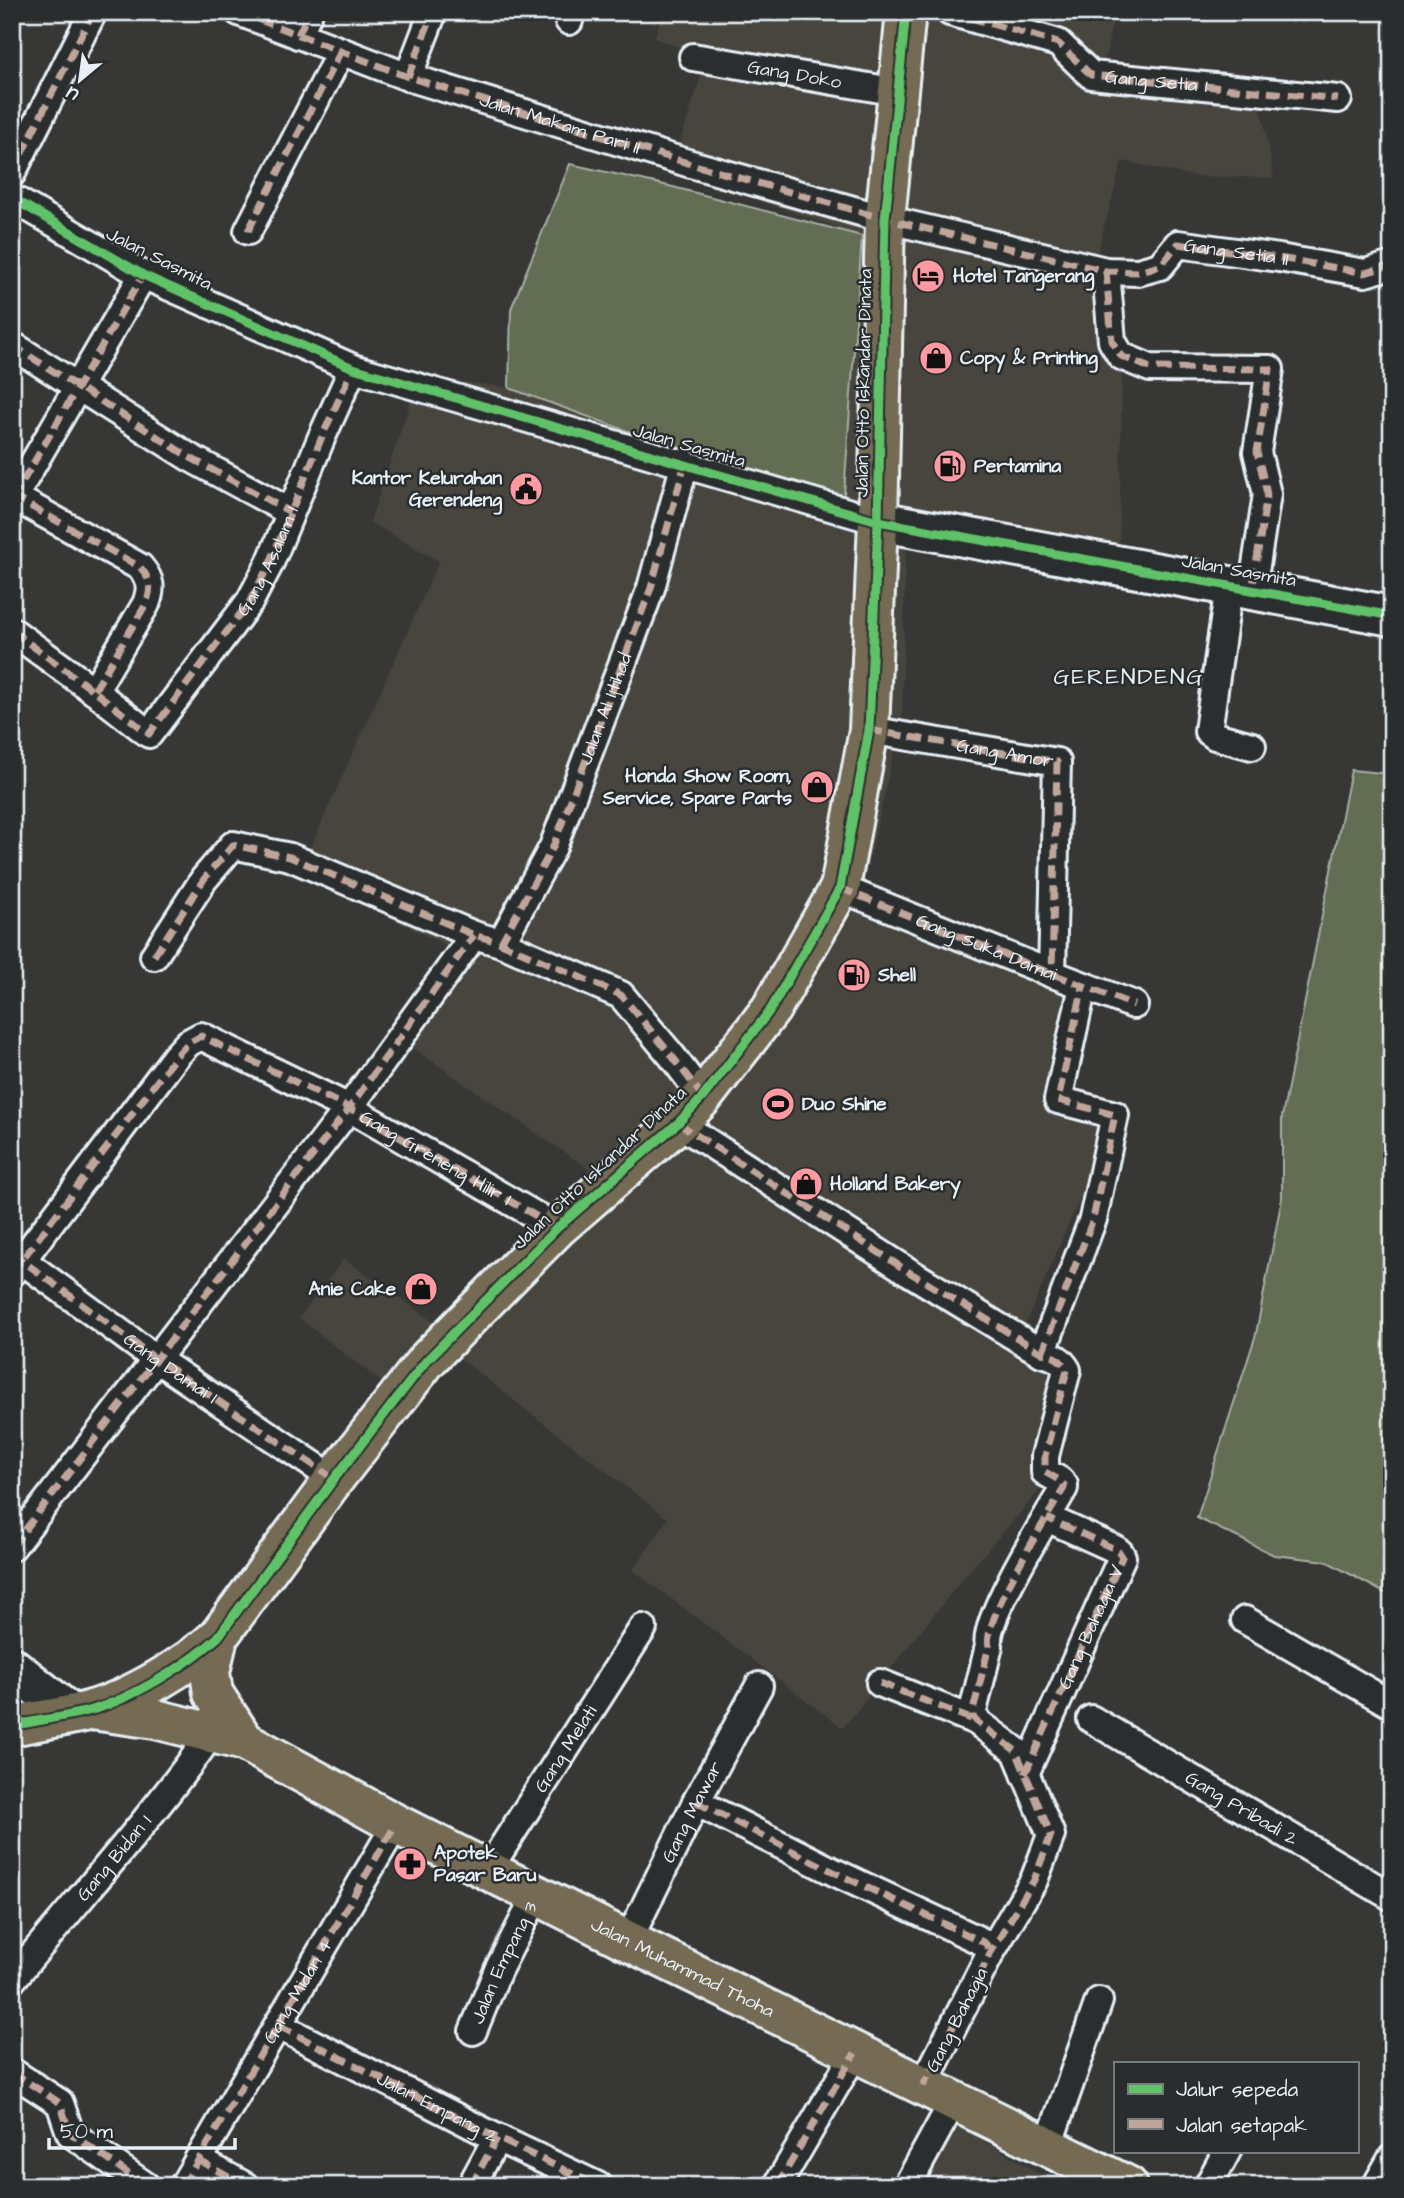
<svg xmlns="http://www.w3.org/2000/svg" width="1404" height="2198" viewBox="0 0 1404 2198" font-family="'Architects Daughter',sans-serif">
	<rect width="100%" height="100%" fill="#373835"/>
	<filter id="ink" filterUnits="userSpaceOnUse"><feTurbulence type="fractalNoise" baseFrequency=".0143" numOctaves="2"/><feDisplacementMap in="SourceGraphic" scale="14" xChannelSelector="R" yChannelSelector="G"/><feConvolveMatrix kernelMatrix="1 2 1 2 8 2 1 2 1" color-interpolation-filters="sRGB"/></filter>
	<g filter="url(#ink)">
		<g fill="#47453e">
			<polygon points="662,12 1114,12 1102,78 1258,91 1274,178 1193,176 1122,161 1095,262 1124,262 1119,553 906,526 902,718 860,899 1080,986 1047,1098 1110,1117 1104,1186 1086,1184 1022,1332 1077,1367 1052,1476 964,1577 843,1728 633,1570 668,1519 458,1357 417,1410 299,1318 344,1259 435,1323 590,1170 410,1046 464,954 299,873 439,561 370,522 419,376 509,388 842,509 862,236 671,170 707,58 655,38"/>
			<polygon points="945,2118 1061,2186 913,2186"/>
		</g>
		<g fill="#636d53" stroke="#a6afa6" stroke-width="2">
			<polygon points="570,164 669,186 862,236 843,509 509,388 511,309"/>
			<polygon points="1351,770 1392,774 1392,1597 1326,1561 1274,1555 1197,1518 1256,1334 1282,1198 1282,1117"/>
		</g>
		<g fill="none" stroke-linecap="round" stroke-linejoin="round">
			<defs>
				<g id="street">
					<polyline points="239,12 408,77 691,164 885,219 1106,271 1138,272 1160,266 1178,244 1279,258 1365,273 1392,265"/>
					<path id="s1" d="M950,12l108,31 33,32 247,24"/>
					<polyline points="569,21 571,12"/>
					<polyline points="298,35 309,12"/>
					<path id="s2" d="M693,57l205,35"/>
					<polyline points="408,77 433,12"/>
					<polyline points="12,173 93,12"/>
					<polyline points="12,198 143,275 353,368 878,521"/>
					<polyline points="248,231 341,51"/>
					<polyline points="1106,271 1112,341 1121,356 1150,368 1270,369 1257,452 1267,494 1252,591"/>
					<polyline points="12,345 189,457 290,512"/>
					<path d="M12,496l128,71c11,13 12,21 6,37l-52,87"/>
					<polyline points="12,500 143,275"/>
					<polyline points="1229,587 1208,731 1215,736 1252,746"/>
					<polyline points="12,631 94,691 149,734 250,601 270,563 321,439 353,368"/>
					<polyline points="869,730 1057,762 1052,974"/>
					<path id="s3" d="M840,888l200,81 94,36"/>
					<path id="s4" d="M501,943l52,-96 98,-259 34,-125"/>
					<polyline points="154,956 204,879 233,845 290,857 474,935 501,943 621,995 672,1056 703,1097"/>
					<path d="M678,1123l231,149 133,81c12,3 19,6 25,17l-22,86v16l14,8 5,5v3c-15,26 -83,134 -75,158l-16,65v6l3,4 40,30 35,84 -17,45 -44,74 -67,132"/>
					<polyline points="12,1253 156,1359 334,1479"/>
					<polyline points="12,1273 176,1056 188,1043 201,1036 349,1108 557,1228"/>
					<polyline points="1042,1353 1093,1219 1115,1115 1058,1100 1083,986"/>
					<polyline points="12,1547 349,1108 474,935"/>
					<polyline points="1245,1620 1392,1705"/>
					<polyline points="880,1683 976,1721"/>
					<path id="s5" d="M1091,1719l301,178"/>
					<polyline points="1025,1774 1122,1557 1120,1553 1115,1549 1047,1518"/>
					<polyline points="696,1802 834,1872 985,1943 989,1948 990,1954"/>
					<path id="s6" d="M488,1870l155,-242"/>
					<path id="s7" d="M628,1941l68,-139 63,-116"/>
					<path id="s8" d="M12,1980c67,-82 139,-161 200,-247"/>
					<path id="s9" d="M279,2026l218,112 101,48"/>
					<path id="s10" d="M473,2031l25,-61 39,-76"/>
					<polyline points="12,2072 60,2103 70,2133 146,2186"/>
					<polyline points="1048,2146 1099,2001"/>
					<polyline points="198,2160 245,2186"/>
					<path id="s11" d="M183,2186l213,-362"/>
					<polyline points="471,2186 497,2138"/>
					<polyline points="777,2186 855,2053"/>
					<polyline points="907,2186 954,2100"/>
					<polyline points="1208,2186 1227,2151"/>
					<polyline points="1376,2186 1392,2158"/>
				</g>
				<g id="secondary">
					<polyline points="878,521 1392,616"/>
					<polyline points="12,1667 71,1714"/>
				</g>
				<g id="primary">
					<polyline points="218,1637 210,1672 213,1693 244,1741"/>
					<path id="s12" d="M92,1710l63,9 89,22 152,83 232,117 500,245"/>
				</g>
				<path id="highway" d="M12,1726c26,-6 54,-9 80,-16 40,-12 96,-45 126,-73l116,-158 92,-118 131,-133 121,-105 25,-26 68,-88 69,-121 29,-158 9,-209 7,-302 21,-207"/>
			</defs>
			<use href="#street" stroke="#e8f1f8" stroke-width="32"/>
			<use href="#secondary" stroke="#e8f1f8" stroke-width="44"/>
			<use href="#primary" stroke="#e8f1f8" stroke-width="44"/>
			<use href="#highway" stroke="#e8f1f8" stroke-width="44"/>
			<use href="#street" stroke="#2a2d2e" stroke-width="26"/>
			<use href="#secondary" stroke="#2a2d2e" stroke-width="38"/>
			<use href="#primary" stroke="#746b52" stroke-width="38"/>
			<use href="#highway" stroke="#746b52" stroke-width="38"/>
			<g stroke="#c0a59a" stroke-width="7" stroke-dasharray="14 7" stroke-linecap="butt">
				<path id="s13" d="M239,12l169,65 283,87 194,55 221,52 32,1 22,-6 18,-22 101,14 86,15 27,-8"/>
				<polyline points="950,12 1058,43 1091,75 1338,99"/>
				<polyline points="569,21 571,12"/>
				<polyline points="298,35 309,12"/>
				<polyline points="408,77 433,12"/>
				<polyline points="12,173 93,12"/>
				<polyline points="248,231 341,51"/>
				<polyline points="1106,271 1112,341 1121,356 1150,368 1270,369 1257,452 1267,494 1252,591"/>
				<polyline points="12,345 189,457 290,512"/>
				<path d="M12,496l128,71c11,13 12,21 6,37l-52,87"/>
				<polyline points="12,500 143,275"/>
				<path id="s14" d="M12,631l82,60 55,43 101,-133 20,-38 51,-124 32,-71"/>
				<path id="s15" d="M869,730l188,32 -5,212"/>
				<polyline points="840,888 1040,969 1134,1005"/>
				<polyline points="501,943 553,847 651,588 685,463"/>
				<polyline points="154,956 204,879 233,845 290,857 474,935 501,943 621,995 672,1056 703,1097"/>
				<path d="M678,1123l231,149 133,81c12,3 19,6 25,17l-22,86v16l14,8 5,5v3c-15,26 -83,134 -75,158l-16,65v6l3,4 40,30 35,84 -17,45 -44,74 -67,132"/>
				<path id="s16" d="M12,1253l144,106 178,120"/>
				<path id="s17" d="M12,1273l164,-217 12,-13 13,-7 148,72 208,120"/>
				<polyline points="1042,1353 1093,1219 1115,1115 1058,1100 1083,986"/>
				<polyline points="12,1547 349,1108 474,935"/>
				<polyline points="880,1683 976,1721"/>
				<path id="s18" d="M1025,1774l97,-217 -2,-4 -5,-4 -68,-31"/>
				<polyline points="696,1802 834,1872 985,1943 989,1948 990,1954"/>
				<polyline points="279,2026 497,2138 598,2186"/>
				<polyline points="12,2072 60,2103 70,2133 146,2186"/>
				<polyline points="198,2160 245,2186"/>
				<polyline points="183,2186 396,1824"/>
				<polyline points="471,2186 497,2138"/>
				<polyline points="777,2186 855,2053"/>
			</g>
			<defs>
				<g id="cycleway">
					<polyline points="12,198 143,275 353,368 878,521 1392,616"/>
					<path d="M12,1726c26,-6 54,-9 80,-16 40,-12 96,-45 126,-73l116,-158 92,-118 131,-133 121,-105 25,-26 68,-88 69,-121 29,-158 9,-209 7,-302 21,-207"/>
				</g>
			</defs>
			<use href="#cycleway" stroke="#2a2d2e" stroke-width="13"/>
			<use href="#cycleway" stroke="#61c268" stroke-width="9"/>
		</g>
	</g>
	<defs>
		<symbol id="hotel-disc" viewBox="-11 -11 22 22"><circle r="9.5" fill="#ff9aa2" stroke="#2a2d2e"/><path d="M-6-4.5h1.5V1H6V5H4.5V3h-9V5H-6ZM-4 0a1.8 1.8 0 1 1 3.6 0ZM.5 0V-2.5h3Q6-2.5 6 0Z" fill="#111"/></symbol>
		<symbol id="shop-disc" viewBox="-11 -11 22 22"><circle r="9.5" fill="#ff9aa2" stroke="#2a2d2e"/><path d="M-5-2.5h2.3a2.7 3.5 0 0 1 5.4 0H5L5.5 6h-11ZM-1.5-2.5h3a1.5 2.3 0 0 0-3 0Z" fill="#111"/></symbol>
		<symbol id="fuel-disc" viewBox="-11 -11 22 22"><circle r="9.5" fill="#ff9aa2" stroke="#2a2d2e"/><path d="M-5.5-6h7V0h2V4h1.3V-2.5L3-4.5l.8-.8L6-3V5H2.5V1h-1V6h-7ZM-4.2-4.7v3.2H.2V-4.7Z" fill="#111"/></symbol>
		<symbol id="civic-disc" viewBox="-11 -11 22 22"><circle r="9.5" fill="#ff9aa2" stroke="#2a2d2e"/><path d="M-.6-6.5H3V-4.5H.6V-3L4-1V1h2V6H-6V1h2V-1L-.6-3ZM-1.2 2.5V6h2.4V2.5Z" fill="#111"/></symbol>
		<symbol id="stadium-disc" viewBox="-11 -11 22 22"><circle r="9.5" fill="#ff9aa2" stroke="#2a2d2e"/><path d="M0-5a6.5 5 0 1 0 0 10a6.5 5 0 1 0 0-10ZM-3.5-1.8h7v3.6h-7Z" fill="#111"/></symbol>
		<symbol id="pharmacy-disc" viewBox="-11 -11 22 22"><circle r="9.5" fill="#ff9aa2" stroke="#2a2d2e"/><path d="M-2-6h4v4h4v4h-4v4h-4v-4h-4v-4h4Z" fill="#111"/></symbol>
	</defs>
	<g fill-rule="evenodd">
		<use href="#hotel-disc" x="909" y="257" width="38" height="38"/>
		<use href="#shop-disc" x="917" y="339" width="38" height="38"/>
		<use href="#fuel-disc" x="931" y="447" width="38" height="38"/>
		<use href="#civic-disc" x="507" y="470" width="38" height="38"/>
		<use href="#shop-disc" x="798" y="768" width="38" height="38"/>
		<use href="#fuel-disc" x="835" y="956" width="38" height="38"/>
		<use href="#stadium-disc" x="759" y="1085" width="38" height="38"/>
		<use href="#shop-disc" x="787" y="1165" width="38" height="38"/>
		<use href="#shop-disc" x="402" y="1270" width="38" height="38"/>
		<use href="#pharmacy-disc" x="391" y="1845" width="38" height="38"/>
	</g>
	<g text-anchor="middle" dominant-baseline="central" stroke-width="5" stroke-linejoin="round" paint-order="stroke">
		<g font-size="19" fill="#e8f1f8" stroke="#2a2d2e">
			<text stroke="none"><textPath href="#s2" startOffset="103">Gang Doko</textPath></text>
			<text stroke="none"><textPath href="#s1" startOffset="224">Gang Setia 1</textPath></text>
			<text stroke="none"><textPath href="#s13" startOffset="340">Jalan Makam Pari II</textPath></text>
			<text stroke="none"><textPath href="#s13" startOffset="1048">Gang Setia II</textPath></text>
			<text transform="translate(159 259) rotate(27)">Jalan Sasmita</text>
			<text transform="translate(864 383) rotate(-89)">Jalan Otto Iskandar Dinata</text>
			<text transform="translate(689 446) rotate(16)">Jalan Sasmita</text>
			<text stroke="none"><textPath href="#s14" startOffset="382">Gang Asalam 1</textPath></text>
			<text transform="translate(1239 571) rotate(10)">Jalan Sasmita</text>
			<text stroke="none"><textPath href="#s4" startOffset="257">Jalan Al Ijtihad</textPath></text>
			<text stroke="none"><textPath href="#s15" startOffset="138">Gang Amor</textPath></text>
			<text stroke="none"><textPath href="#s3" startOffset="158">Gang Suka Damai</textPath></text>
			<text stroke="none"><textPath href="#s17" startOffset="569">Gang Greneng Hilir I</textPath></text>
			<text transform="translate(600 1168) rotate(-43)">Jalan Otto Iskandar Dinata</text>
			<text stroke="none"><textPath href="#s16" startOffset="196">Gang Damai I</textPath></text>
			<text stroke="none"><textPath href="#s18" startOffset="161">Gang Bahagia V</textPath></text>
			<text stroke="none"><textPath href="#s6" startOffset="144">Gang Melati</textPath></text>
			<text stroke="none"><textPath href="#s5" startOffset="175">Gang Pribadi 2</textPath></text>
			<text stroke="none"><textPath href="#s7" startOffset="144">Gang Mawar</textPath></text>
			<text stroke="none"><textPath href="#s8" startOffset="159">Gang Bidan 1</textPath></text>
			<text stroke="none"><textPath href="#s10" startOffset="75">Jalan Empang 3</textPath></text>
			<text stroke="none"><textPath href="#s12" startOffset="649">Jalan Muhammad Thoha</textPath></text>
			<text stroke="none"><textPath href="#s11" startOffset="226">Gang Midan 4</textPath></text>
			<text transform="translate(957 2020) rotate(-63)">Gang Bahagia</text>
			<text stroke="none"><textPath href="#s9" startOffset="178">Jalan Empang 2</textPath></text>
		</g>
		<g font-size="19" font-weight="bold" fill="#e8f1f8" stroke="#2a2d2e" text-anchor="start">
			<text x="953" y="276">Hotel Tangerang</text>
			<text x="960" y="358">Copy &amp; Printing</text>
			<text x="974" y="466">Pertamina</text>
			<text x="502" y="478" text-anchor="end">Kantor Kelurahan<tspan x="502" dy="22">Gerendeng</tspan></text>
			<text x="792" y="776" text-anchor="end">Honda Show Room,<tspan x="792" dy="22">Service, Spare Parts</tspan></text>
			<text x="878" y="975">Shell</text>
			<text x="802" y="1104">Duo Shine</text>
			<text x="830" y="1184">Holland Bakery</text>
			<text x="396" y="1289" text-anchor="end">Anie Cake</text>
			<text x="434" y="1853">Apotek<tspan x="434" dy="22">Pasar Baru</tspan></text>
		</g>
		<g font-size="23" letter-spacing="2" fill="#e8f1f8" stroke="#2a2d2e">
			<text x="1129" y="677">GERENDENG</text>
		</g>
	</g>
	<rect width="1404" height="2198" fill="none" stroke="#2a2d2e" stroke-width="42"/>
	<rect x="21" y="21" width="1362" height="2156" fill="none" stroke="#e8f1f8" stroke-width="2.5" filter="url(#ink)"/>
	<rect x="1114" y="2062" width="245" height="91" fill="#2a2d2e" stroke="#767b7f" stroke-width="2"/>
	<rect x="1128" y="2084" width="35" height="10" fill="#61c268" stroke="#767b7f" stroke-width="2"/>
	<text x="1176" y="2096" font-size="21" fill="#e8f1f8">Jalur sepeda</text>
	<rect x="1128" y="2119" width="35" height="10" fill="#c0a59a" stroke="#767b7f" stroke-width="2"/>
	<text x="1176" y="2132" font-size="21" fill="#e8f1f8">Jalan setapak</text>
	<g transform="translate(80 80) rotate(209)" stroke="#2a2d2e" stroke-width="5" paint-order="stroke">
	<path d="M0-5L12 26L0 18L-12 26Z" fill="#e8f1f8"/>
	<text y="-10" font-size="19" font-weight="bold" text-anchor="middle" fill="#e8f1f8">U</text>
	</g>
	<path d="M49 2138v10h186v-10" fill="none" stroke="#e8f1f8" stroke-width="3.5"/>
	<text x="60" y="2138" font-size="21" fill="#e8f1f8" stroke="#2a2d2e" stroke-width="5" paint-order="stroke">50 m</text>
</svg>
